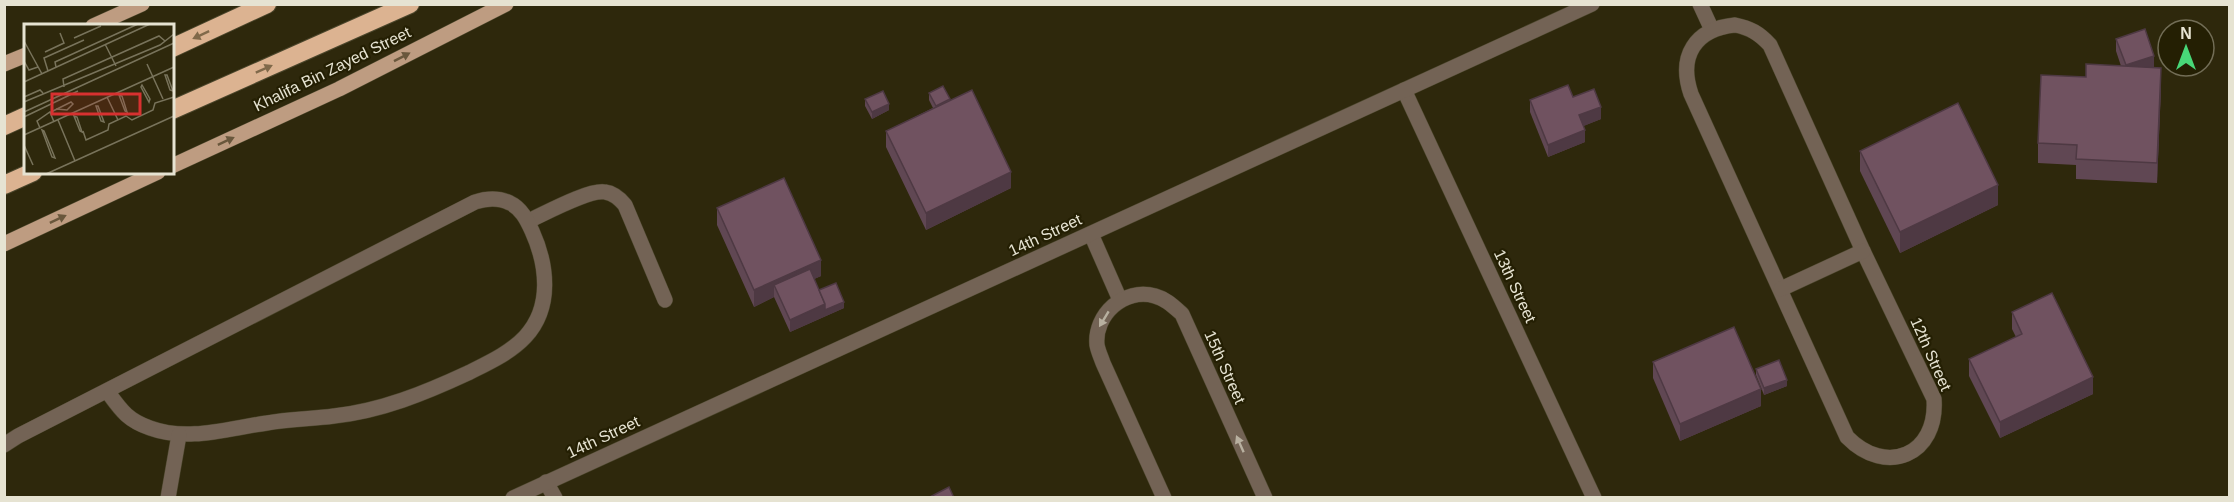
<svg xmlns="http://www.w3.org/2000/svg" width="2234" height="502" viewBox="0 0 2234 502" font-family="Helvetica,sans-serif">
	<rect width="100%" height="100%" fill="#2e280c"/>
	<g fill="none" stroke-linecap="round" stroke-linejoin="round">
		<defs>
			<g id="minor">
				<polyline points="1700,4 1712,30"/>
				<path d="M1735,25c15,3 24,8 35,20l93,206 71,148c4,56 -48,78 -87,38l-156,-343c-13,-38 4,-65 44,-69z"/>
				<polyline points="1404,90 1594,498"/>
				<path d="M528,221c16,-7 61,-32 77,-29 8,1 15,7 20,13l40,95"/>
				<polyline points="1091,234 1120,300"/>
				<polyline points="1781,289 1863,251"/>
				<path d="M4,445l14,-9 457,-234c12,-4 23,-5 35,1 11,5 17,17 22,28 15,33 21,76 -7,106 -15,16 -37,26 -57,36 -43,20 -87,38 -134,43 -22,3 -45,3 -67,7 -38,5 -79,19 -117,5 -23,-8 -29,-18 -43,-37"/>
				<polyline points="546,482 555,498"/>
				<polyline points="168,498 179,435"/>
				<polyline points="513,498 1592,4"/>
				<path d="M1164,498l-61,-135c-2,-6 -5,-12 -6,-18 -3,-30 27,-58 58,-49 11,3 18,10 27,18l83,184"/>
			</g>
			<g id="major">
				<polyline points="93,26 142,4"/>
				<polyline points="4,64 26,55"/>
				<polyline points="172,166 339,89 506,4"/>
				<polyline points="4,244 158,172"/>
			</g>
			<g id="highway">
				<polyline points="172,48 267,4"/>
				<polyline points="172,110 410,4"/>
				<polyline points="4,126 26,116"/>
				<polyline points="4,185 33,172"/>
			</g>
		</defs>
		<use href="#minor" stroke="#4b462c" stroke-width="16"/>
		<use href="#major" stroke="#4b462c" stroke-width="16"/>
		<use href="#highway" stroke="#4b462c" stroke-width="20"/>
		<use href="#minor" stroke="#736355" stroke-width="15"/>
		<use href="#major" stroke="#be9c81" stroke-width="15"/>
		<use href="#highway" stroke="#dcb391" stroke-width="18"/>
	</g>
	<g fill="#604753">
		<polygon points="2116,39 2154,67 2161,88 2157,183 2076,179 2076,165 2038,163 2038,143 2086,77 2121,66 2116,51"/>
		<polygon points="929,93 950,100 1011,188 926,230 886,147 886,131 933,108 929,100"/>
		<polygon points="1573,97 1601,119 1583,126 1585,142 1548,157 1530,112 1530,100"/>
		<polygon points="865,99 889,110 872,119 865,106"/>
		<polygon points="1860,151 1998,205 1900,253 1860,171"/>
		<polygon points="717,208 821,276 814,279 819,290 844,308 790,332 774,297 754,307 717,225"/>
		<polygon points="2012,312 2093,394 2000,438 1969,376 1969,359 2016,337 2012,329"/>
		<polygon points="1653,362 1761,406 1680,441 1653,378"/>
		<polygon points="1756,369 1787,386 1764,395 1756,375"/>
	</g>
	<g fill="#4e3943">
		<polygon points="2154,56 2154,68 2126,77 2126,65"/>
		<polygon points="2161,68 2161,88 2157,183 2157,163"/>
		<polygon points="889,104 889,110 872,119 872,112"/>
		<polygon points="1601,107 1601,119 1579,128 1579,115"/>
		<polygon points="1585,130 1585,142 1548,157 1548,145"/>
		<polygon points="1011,172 1011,188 926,230 926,213"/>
		<polygon points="1998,185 1998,205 1900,253 1900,232"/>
		<polygon points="821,260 821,276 779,295 774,285 774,297 754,307 754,290"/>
		<polygon points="844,302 844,308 790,332 790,320 825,304"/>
		<polygon points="2093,377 2093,394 2000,438 2000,422"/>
		<polygon points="1787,380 1787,386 1764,395 1764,388"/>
		<polygon points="1761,389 1761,406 1680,441 1680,424"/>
	</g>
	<g fill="#705260" stroke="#4e3943" stroke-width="1.5">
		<polygon points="2145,29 2154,56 2126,65 2116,39"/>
		<polygon points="2086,64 2161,68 2157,163 2076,159 2077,145 2038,143 2041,75 2086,77"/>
		<polygon points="1568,85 1573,97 1594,89 1601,107 1579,115 1585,130 1548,145 1530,100"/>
		<polygon points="943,86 950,99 936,106 929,93"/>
		<polygon points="972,90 1011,172 926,213 886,131"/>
		<polygon points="883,91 889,104 872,112 865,99"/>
		<polygon points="1958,103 1998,185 1900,232 1860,151"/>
		<polygon points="784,178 821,260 754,290 717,208"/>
		<polygon points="810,269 825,304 790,320 774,285"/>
		<polygon points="836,283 844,302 825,310 825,304 819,290"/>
		<polygon points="2052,293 2093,377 2000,422 1969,359 2022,334 2012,312"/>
		<polygon points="1734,327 1761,389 1680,424 1653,362"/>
		<polygon points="1779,360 1787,380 1764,388 1756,369"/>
		<polygon points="949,487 954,498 928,498"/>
	</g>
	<defs><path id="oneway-solid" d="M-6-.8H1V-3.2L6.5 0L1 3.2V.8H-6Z" transform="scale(1.5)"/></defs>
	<g fill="#80694a">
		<use href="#oneway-solid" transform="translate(201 35) rotate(155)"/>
		<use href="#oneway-solid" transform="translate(264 69) rotate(-24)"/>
	</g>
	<g fill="#69573c">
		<use href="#oneway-solid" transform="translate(402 57) rotate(-27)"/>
		<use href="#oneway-solid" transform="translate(226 141) rotate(-25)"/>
		<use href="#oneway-solid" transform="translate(58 219) rotate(-25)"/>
	</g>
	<g fill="#b8b0a0">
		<use href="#oneway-solid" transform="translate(1104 319) rotate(121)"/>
		<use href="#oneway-solid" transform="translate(1240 444) rotate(-114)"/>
	</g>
	<g text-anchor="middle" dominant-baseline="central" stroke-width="4.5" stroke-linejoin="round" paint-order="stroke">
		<g font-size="16" fill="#e6e3d2" stroke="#241f03">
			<text transform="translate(332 69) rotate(-26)">Khalifa Bin Zayed Street</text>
			<text transform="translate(1045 235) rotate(-25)">14th Street</text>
			<text transform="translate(1515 286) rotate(65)">13th Street</text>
			<text transform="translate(1931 354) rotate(66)">12th Street</text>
			<text transform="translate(1225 367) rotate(66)">15th Street</text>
			<text transform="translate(603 437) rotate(-25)">14th Street</text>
		</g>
	</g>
	<g transform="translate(24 24)">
		<rect width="150" height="150" fill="#2e280c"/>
		<path fill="none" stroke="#78735b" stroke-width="1.5" d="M50,14l27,-12M0,17l18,33M81,20l11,22M21,28l19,-9 -4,-10M0,37l5,9 9,-3M123,40l16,35M32,43l-1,-5 83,-38M24,47l-4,-13 40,-18M141,51h2l6,16 -3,-1zM0,58l126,-58M118,61l8,14 -1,3 -8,-15zM40,63l-1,-8 96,-43 6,5M95,71l3,1 5,16 -2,-1zM0,73l16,-7 3,3M83,73l11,23M0,78l136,-57 14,-11M72,82h2l6,16 -3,-1zM0,88l150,-69M26,89l3,-2 18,-9 2,2 -6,6 -11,-1M50,92l3,1 5,15 -2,-1zM0,93l54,-26M34,96l17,41M16,104l-3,-7 13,-9 4,10M18,106l2,1 11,27 -3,-1zM59,107l3,9 22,-10 1,-6 17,-8 6,4 21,-10 2,-7 19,-6M0,111l150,-68M0,121l9,20M22,150l128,-58"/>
		<path fill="#d73130" fill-opacity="0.15" stroke="#d73130" stroke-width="3" d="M28,70h88v20h-88z"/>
		<rect width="150" height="150" fill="none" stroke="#e6e3d2" stroke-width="3"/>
	</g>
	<rect width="2234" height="502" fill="none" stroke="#e6e3d2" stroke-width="12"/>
	<g transform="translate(2186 48)"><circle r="28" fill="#241f03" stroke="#726d56" stroke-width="1.5"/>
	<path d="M0-4.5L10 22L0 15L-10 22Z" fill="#48d778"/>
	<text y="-9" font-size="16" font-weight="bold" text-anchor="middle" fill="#e6e3d2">N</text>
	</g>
</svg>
